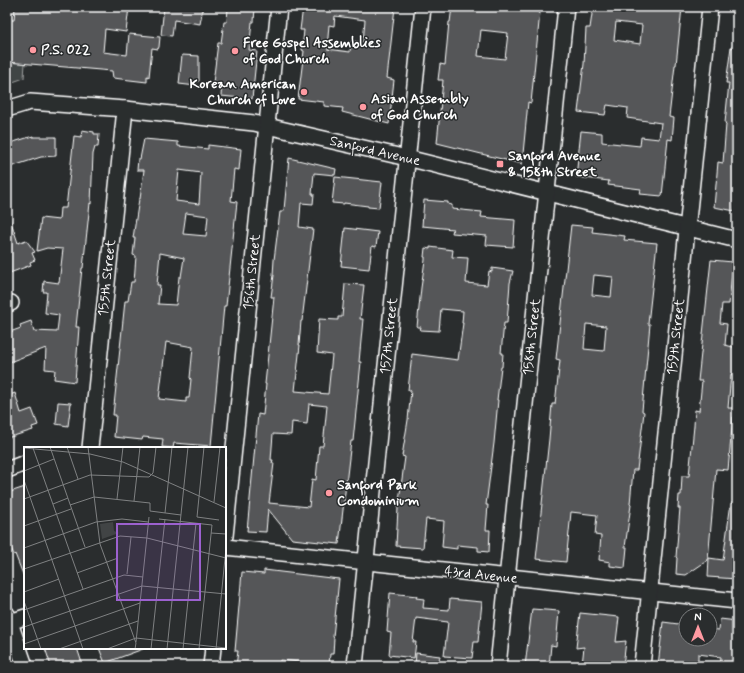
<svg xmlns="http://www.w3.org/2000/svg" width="744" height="673" viewBox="0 0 744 673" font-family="Mynerve,sans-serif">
	<rect width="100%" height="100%" fill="#2a2d2e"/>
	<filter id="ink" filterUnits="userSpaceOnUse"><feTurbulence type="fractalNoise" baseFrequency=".025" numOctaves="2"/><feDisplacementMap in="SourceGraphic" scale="8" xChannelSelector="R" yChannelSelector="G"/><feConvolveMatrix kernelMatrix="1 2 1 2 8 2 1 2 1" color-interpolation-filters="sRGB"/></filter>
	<g filter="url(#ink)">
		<polygon fill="#414445" stroke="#a0a2a2" points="7,62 25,63 24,78 7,84"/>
		<g fill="#555758" stroke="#fff" fill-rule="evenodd">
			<polygon points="15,7 129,7 126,32 105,29 103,52 127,55 129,34 160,37 159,47 158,49 152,48 149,77 147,76 147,82 113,78 112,71 7,62 7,20 14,20"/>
			<polygon points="164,7 203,7 200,24 174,20 172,36 161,35"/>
			<polygon points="228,7 255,7 254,22 252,22 249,50 257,51 252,99 221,96 222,84 213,83 218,43 221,43 224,22 227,22"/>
			<path d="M303,7h51l25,3v-3h16l-8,71 7,2 -5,44 -47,-12 1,-4 -19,-2v-4l-26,-3 6,-48 -2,-1 2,-20h-4zM335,16l30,4 -2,22 -12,-1 -1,11 -23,-3 2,-24 5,1z"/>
			<path d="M452,7h43l45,5 -9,91 -3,-1 -6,62 -85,-21 6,-63h-5l2,-16 5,1 4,-43h1zM481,30l27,3 -3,26 -27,-3z"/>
			<path d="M593,7h89l-6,58h-1l-6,52 5,1 -2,22 -4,-1 -6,57 -22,-2 1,-5 -33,-4 1,-4 -33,-4 5,-46 21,2v9l38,4 1,-9 18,2 2,-16 -34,-5 1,-10 -21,-3 -2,10 -27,-3 6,-48 2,-36h4zM616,22l26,3 -2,19 -26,-4z"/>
			<polygon points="731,47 737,48 737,191 735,211 714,207 718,162 723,163 726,124 725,123 729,83 726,83"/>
			<polygon points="182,55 199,56 199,81 196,81 196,86 179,84"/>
			<polygon points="82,130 94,132 94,134 99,134 98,147 95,147 93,154 91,204 90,203 83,268 82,268 76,327 79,327 75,382 54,379 55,370 45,369 46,348 7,363 7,333 21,328 20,325 31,321 34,331 57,332 59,315 45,313 47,292 43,292 44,281 59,283 63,249 47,248 37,251 41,218 59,220 60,208 66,208 74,136 81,137"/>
			<polygon points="33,136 33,137 56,137 56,156 41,157 10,167 9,166 7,166 7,144"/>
			<path d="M144,139l34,3v4l30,3v-4l33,4 -2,21 -5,-1 -3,32 6,1 -2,18 -9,86h-2l-13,140 -37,-3 -1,5 -11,-1 1,-8 -20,-2 -1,3 -28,-3 2,-22h-3l12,-114h3l3,-19h3l2,-26 -3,-1 2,-17h-2l6,-39h1l4,-29h-7l1,-11h2zM179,170l22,3 -2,31 -23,-3zM186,213l22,3 -2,20 -23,-2zM160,253l24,5 -3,19h-2l-3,28 -18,-1 2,-19h-3zM166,342l27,5 -3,31 1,1 -2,19h-3v4l-27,-3z"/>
			<path d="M289,158l47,11 -1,6 -21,-2 -2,21h2l-1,10 -12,-1 -2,24 14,2 -11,92h-1l-2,24h1l-5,46 33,3 4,-39 -15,-2 2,-34 19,1v-3h4l3,-33 19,1 -4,34h3l-4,43h2l-8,79h-2l-12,103 -47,-5 -24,-30 -2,23 -19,-1 11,-117 5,1 3,-31h-1l9,-87h-3l3,-22h-1l1,-15 6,-48h3l1,-2zM309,404l18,2 -4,40h-4l-3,34 -4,-1 -3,28 -40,-4 5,-40h-2l1,-3h-2l2,-26 18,1 1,-13 15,2z"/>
			<polygon points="335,177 382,182 379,208 368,207 368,206 344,203 344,204 332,203"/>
			<polygon points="424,200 448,202 448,204 452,205 452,209 482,212 481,217 515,220 513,247 486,245 487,236 452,233 453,229 422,226"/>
			<polygon points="7,216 9,216 18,243 26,240 35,252 32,253 35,260 30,262 31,265 7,274"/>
			<path d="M571,225l22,2 -1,5 33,4 -1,4 33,3 -9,81h2l-8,87 2,1 -7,58h-4l-3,34 1,1 -6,42h2l-2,21 -15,-2v-4l-11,-2 2,-24 -6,-1 2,-20 -26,-3 -5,50 -30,-3 13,-120 3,-35h3l5,-44 -4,-1zM594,275l19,2 -2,20 -19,-2zM586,324l20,2 -2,25 -20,-2z"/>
			<polygon points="345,228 378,232 376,247 372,246 369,269 341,266"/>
			<polygon points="430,247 453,250 452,257 468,258 466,283 487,285 489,271 492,272 492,268 513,271 510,283 507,323 504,323 501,353 503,353 502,367 501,367 497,400 498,400 494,443 486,505 488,505 486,530 490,530 489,552 478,551 478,547 457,545 457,549 442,547 444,521 426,519 423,548 396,546 398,508 405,457 402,456 408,420 411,390 408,390 412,354 458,360 463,323 462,323 463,311 441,309 439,331 420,330 421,327 417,327 421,288 425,260 425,257 424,257 425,248 430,249"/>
			<polygon points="711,260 733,262 729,304 722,304 720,323 727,324 725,345 737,348 737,375 731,374 728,408 737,408 737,417 733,417 728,470 716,469 708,560 686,575 676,574 677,558 676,557 680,508 678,508 679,495 681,495 682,476 689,476 694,426 695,410 699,411 702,381 698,381"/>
			<polygon points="15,393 21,413 32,409 38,425 32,427 33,430 7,438 7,396"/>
			<polygon points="58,402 71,403 68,426 56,424"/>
			<polygon points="25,487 25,577 24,577 15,554 14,555 7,538 7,493"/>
			<polygon points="731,503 737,503 737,579 708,577 709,558 723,560"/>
			<polygon points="264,570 339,579 333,637 334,638 333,654 330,654 329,666 299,666 300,662 280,660 280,666 236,666 238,651 235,651 242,572 264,574"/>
			<polygon points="390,593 417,596 416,598 424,599 423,608 449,610 450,599 482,602 478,642 474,642 472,658 444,656 448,622 416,618 413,642 416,642 414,658 389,655 391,633 387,632"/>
			<polygon points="532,609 559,611 556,646 551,645 549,666 525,666"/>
			<polygon points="580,613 619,617 616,642 626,641 623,666 582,665 584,647 576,648"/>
			<polygon points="720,619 737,621 737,666 720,666 721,657 698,654 698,666 658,666 663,622 686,625 686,639 710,639 710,629 719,630"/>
			<polygon points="45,648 77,648 83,666 51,666"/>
			<polygon points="99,648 143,648 143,649 105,663"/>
			<polygon points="416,653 440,656 438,666 415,666"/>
		</g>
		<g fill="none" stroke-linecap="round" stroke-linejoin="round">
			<defs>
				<g id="minor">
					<polyline points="7,109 30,102 125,109 254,123 407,158 737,240"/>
					<polyline points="7,304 11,303"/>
					<polyline points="90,448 125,109"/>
					<polyline points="7,470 25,463"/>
					<polyline points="225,536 279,7"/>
					<polyline points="225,547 737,601"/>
					<polyline points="7,614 25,666"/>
					<polyline points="7,623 25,617"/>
					<polyline points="211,666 213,648"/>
					<polyline points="355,666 423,7"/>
					<polyline points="498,666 566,7"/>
					<polyline points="642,666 710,7"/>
				</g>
			</defs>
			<use href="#minor" stroke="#fff" stroke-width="18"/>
			<use href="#minor" stroke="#2a2d2e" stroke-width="15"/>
		</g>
	</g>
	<g fill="#ff9aa2" stroke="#2a2d2e" stroke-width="1.5">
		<circle cx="33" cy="50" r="4"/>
		<circle cx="235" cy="51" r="4"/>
		<circle cx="304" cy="92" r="4"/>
		<circle cx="363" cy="107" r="4"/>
		<rect x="496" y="160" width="8" height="8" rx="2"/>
		<circle cx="329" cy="493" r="4"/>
	</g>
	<g text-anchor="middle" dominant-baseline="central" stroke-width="3" stroke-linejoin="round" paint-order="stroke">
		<g font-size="14" font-weight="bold" fill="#fff" stroke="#2a2d2e" text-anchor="start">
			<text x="243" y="43">Free Gospel Assemblies<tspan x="243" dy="16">of God Church</tspan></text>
			<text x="41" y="50">P.S. 022</text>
			<text x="296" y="84" text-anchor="end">Korean American<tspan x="296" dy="16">Church of Love</tspan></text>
			<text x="371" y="99">Asian Assembly<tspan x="371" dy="16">of God Church</tspan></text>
			<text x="508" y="156">Sanford Avenue<tspan x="508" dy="16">&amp; 158th Street</tspan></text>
			<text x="337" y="485">Sanford Park<tspan x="337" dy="16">Condominium</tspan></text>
		</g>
		<g font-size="14" fill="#fff" stroke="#2a2d2e">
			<text transform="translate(375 151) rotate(13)">Sanford Avenue</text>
			<text transform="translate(252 272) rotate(-84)">156th Street</text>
			<text transform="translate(107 278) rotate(-84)">155th Street</text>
			<text transform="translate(389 336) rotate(-84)">157th Street</text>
			<text transform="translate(532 337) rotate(-84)">158th Street</text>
			<text transform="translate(676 337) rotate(-84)">159th Street</text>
			<text transform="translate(481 575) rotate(6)">43rd Avenue</text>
		</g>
	</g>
	<g transform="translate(24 447)">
		<rect width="202" height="202" fill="#2a2d2e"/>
		<path d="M89,75l1,9 5,2 -17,6 -2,-15z" fill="#414445"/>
		<path fill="none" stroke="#7f8182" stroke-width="1" d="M26,0l35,100M43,0l11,32M64,0l12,97 36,99 -1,6M180,0l-7,70 22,3M0,1l66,6 33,8 103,46M9,1l50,141M0,24l30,-12M0,33l59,169M0,52l66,-24 59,2 4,-4 3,-26M93,52l6,-52M110,54l6,-54M190,55l6,-55M29,57l15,-6M46,58l24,-8 56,6v8l31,4M141,66l7,-66M135,72l53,6 -13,124M0,79l47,-17M187,86l15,1M0,101l72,-26 26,-3 26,3M0,122l96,-33 27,2 79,20M53,126l41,-15M103,127l4,-37M0,145l35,-13M0,154l17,48M0,163l100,-35 19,2M0,180l118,-41 84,8M112,195l13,-125M0,197l116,-41M35,202l79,-28M83,202l29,-11 90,10M127,202l14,-130M143,202l21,-202M159,202l13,-126M192,202l10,-101"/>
		<path fill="#9c61cf" fill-opacity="0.15" stroke="#9c61cf" stroke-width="2" d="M93,77h83v76h-83z"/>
		<rect width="202" height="202" fill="none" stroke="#fff" stroke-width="2"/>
	</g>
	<rect width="744" height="673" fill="none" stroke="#2a2d2e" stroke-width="24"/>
	<rect x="12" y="12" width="720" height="649" fill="none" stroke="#fff" stroke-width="1.5" filter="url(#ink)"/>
	<g transform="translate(698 627)"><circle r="19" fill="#2a2d2e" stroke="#7f8182"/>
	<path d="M0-3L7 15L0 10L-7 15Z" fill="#ff9aa2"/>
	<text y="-6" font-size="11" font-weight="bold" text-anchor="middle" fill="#ffffff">N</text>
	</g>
</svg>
